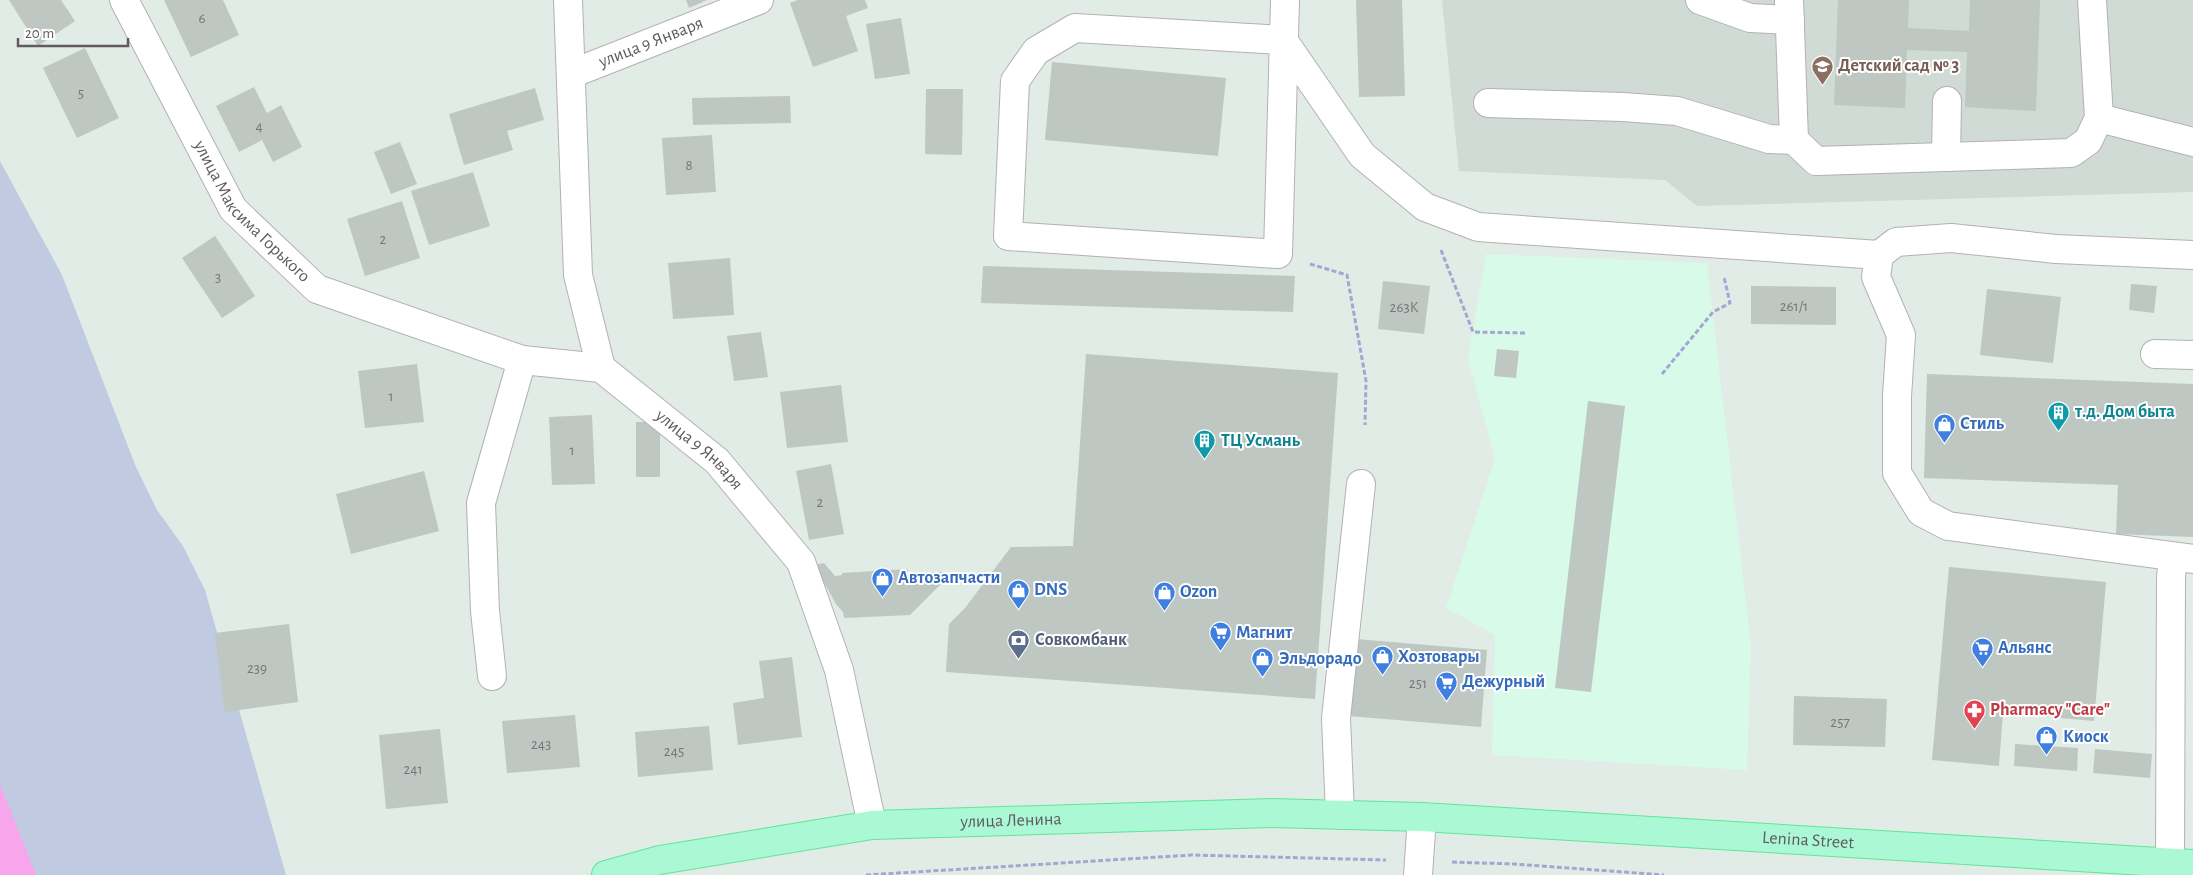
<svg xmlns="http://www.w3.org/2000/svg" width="2193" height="875" viewBox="0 0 2193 875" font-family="'Alegreya Sans',sans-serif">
	<rect width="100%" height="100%" fill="#e1ece6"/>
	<polygon fill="#d8fae8" points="1486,254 1707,263 1751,647 1747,770 1492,755 1495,635 1446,608 1495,459 1468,359"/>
	<polygon fill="#d0dbd5" points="1442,0 2193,0 2193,192 1697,206 1665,180 1459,171"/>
	<polygon fill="#c0cae1" points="0,161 62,275 136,467 157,510 183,546 205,590 286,875 0,875"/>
	<polygon fill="#f7a6ec" points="0,784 36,875 0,875"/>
	<g fill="#bec7c1">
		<polygon points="9,0 61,0 75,21 38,46"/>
		<polygon points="164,0 223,0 239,35 191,57"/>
		<polygon points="686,0 707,0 689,8"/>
		<polygon points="798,0 865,0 868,8 846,16 858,51 813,67 790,3"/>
		<polygon points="1356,0 1402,0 1405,96 1359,97"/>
		<polygon points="1838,0 1909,0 1908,28 1969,31 1970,0 2040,0 2036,111 1965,107 1967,52 1907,50 1905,108 1834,105"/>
		<polygon points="901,18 910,74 875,79 866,24"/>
		<polygon points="85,48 119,118 77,138 43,68"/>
		<polygon points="1052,62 1226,78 1218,156 1045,140"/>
		<polygon points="254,87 267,113 281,105 302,147 273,162 262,140 239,152 216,106"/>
		<polygon points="535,88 544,120 507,131 513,150 464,165 449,114"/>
		<polygon points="926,89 963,89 962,155 925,154"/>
		<polygon points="790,96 791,123 693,125 692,98"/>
		<polygon points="712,135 716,192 666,195 662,138"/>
		<polygon points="400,142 417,184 391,194 374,152"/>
		<polygon points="473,172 490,226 429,245 411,191"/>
		<polygon points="402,201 420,258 365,276 347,219"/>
		<polygon points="215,236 255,296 222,318 182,258"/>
		<polygon points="730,258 734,315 673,319 668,263"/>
		<polygon points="983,266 1295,276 1293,312 981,303"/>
		<polygon points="1383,281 1430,286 1424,334 1378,329"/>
		<polygon points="2131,284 2157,286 2154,313 2129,310"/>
		<polygon points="1751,286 1836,287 1836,325 1751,324"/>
		<polygon points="1987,289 2061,297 2053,363 1980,355"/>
		<polygon points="761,332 768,377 734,381 727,336"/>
		<polygon points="1497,349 1519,351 1516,378 1494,376"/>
		<polygon points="1086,354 1338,373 1315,699 946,672 949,624 965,608 1011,547 1073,546"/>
		<polygon points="417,364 424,422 365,428 358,371"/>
		<polygon points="1927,374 2193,384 2193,537 2116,534 2118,485 1924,478"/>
		<polygon points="841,385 848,442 787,448 780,392"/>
		<polygon points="1588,401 1625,406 1591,692 1555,688"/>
		<polygon points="592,415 595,484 552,485 549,417"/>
		<rect x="636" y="422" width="24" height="55"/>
		<polygon points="831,464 844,534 809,540 796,471"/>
		<polygon points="424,471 439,531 351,554 336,494"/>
		<polygon points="824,563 835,576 842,575 842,573 908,569 908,573 944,572 946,579 910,615 844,618 843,612 836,604 814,565"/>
		<polygon points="1949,567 2106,582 2094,721 2003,713 1999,766 1932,760"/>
		<polygon points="289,624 298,702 225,712 215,633"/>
		<polygon points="1356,639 1487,650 1481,727 1349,716"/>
		<polygon points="792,657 802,737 738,745 733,703 764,698 759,661"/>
		<polygon points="1794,696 1887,699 1885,747 1793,745"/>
		<polygon points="575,715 580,767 507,773 502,721"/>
		<polygon points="709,726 713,770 638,777 635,732"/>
		<polygon points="440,729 448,803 386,809 379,735"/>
		<polygon points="2015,744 2078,748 2077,771 2014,766"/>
		<polygon points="2095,749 2152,754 2150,778 2093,773"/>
	</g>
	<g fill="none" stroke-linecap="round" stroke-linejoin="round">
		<defs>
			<g id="minor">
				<path id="s1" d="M124,0l109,209 84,80 205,71 79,8"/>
				<path id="s2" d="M568,0l10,275 23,93 116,93 84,101 38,108 33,155"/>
				<polyline points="1700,0 1750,18 1790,20"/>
				<polyline points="1789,0 1794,140 1816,161 2071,153 2088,141 2099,118 2092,0"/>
				<polyline points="1283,40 1075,28 1036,51 1015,81 1008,236 1278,254 1285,0"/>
				<polyline points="1283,40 1362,155 1425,207 1478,227 1879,255"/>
				<path id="s3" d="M571,74l188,-74"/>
				<polyline points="1488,103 1623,107 1677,111 1769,139 1794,140"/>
				<polyline points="2099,118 2193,142"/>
				<polyline points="1946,157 1947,101"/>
				<polyline points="2193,255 2056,249 1951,238 1896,242 1879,255 1876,277 1901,335 1897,396 1897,473 1921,512 1948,526 2193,559"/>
				<polyline points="2155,354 2193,355"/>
				<polyline points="492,676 485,611 481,503 522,360"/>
				<polyline points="1340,815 1336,718 1361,484"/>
				<polyline points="2170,864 2171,577 2173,558"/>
				<polyline points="1418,875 1422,817"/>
			</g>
			<g id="major">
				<path id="s4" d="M606,875l54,-15 212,-35 400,-12 150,4 771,47"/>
			</g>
		</defs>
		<use href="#minor" stroke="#b6afb4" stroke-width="30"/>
		<use href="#major" stroke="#61e598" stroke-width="30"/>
		<g stroke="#a4a6d2" stroke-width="3" stroke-dasharray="5 2.5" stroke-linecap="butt">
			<polyline points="1441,250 1473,332 1525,333"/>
			<polyline points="1310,264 1347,275 1366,381 1365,425"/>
			<polyline points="1662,374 1713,312 1730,303 1724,277"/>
			<polyline points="1452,862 1514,864 1664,875"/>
			<polyline points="866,875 1192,855 1386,860"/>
		</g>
		<use href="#minor" stroke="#fff" stroke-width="28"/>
		<use href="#major" stroke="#aaf8d4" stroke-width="28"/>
	</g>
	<defs>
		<symbol id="school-pin" viewBox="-11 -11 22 30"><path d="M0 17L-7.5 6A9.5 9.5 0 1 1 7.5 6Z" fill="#8d6e63" stroke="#fff"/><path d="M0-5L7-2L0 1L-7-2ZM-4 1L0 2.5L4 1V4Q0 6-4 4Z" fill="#fff"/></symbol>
		<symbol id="building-pin" viewBox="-11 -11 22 30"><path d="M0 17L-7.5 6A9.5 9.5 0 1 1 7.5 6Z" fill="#0f9aa8" stroke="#fff"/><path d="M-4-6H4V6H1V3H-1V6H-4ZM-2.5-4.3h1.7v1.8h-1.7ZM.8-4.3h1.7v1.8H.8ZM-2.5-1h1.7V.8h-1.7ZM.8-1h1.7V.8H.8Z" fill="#fff"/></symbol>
		<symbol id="shop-pin" viewBox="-11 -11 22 30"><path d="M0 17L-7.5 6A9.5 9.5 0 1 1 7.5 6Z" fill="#3f7fe0" stroke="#fff"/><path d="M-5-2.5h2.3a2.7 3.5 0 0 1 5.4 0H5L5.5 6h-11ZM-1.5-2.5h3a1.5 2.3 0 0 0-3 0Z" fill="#fff"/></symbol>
		<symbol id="supermarket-pin" viewBox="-11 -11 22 30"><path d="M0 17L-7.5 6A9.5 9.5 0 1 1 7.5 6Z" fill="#3f7fe0" stroke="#fff"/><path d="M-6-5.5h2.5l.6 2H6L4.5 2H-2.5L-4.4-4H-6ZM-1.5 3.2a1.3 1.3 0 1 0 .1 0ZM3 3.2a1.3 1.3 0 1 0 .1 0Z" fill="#fff"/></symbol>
		<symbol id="bank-pin" viewBox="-11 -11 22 30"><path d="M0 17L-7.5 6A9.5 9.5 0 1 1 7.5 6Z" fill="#5c6f8a" stroke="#fff"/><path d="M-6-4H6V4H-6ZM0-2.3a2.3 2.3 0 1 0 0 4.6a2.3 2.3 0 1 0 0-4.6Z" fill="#fff"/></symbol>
		<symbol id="pharmacy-pin" viewBox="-11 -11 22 30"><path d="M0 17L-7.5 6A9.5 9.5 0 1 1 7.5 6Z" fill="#e0444e" stroke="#fff"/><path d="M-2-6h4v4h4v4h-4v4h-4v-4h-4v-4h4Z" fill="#fff"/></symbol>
	</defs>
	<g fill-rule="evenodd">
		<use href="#school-pin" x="1810" y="54" width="25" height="34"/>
		<use href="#building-pin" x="2046" y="400" width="25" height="34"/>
		<use href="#shop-pin" x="1932" y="412" width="25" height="34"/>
		<use href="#building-pin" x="1192" y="428" width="25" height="34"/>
		<use href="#shop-pin" x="870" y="566" width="25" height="34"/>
		<use href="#shop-pin" x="1006" y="578" width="25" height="34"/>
		<use href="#shop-pin" x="1152" y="580" width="25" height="34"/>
		<use href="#supermarket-pin" x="1208" y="620" width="25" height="34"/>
		<use href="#bank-pin" x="1006" y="628" width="25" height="34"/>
		<use href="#supermarket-pin" x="1970" y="636" width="25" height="34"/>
		<use href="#shop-pin" x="1370" y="644" width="25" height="34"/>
		<use href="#shop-pin" x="1250" y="646" width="25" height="34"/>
		<use href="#supermarket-pin" x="1434" y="670" width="25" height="34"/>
		<use href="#pharmacy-pin" x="1962" y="698" width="25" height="34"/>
		<use href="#shop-pin" x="2034" y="724" width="25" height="34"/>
	</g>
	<g text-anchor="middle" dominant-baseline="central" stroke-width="4" stroke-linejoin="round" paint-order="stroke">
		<g font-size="15" fill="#787578">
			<text x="202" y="18">6</text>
			<text x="81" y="93">5</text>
			<text x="259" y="126">4</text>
			<text x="689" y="165">8</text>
			<text x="383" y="239">2</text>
			<text x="218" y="277">3</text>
			<text x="1794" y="306">261/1</text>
			<text x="1404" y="307">263К</text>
			<text x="391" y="396">1</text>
			<text x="572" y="450">1</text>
			<text x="820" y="502">2</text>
			<text x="257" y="668">239</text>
			<text x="1418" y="683">251</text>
			<text x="1840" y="722">257</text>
			<text x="541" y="744">243</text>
			<text x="674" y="751">245</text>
			<text x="413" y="769">241</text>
		</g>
		<g font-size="18" fill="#615a5f" stroke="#fff">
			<text stroke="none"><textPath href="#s3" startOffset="86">улица 9 Января</textPath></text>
			<text stroke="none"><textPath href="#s1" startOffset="249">улица Максима Горького</textPath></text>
			<text stroke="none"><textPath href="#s2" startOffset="499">улица 9 Января</textPath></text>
			<text stroke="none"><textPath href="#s4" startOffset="410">улица Ленина</textPath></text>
			<text stroke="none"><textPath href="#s4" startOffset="1208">Lenina Street</textPath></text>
		</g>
		<g font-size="18" font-weight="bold" fill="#785e54" stroke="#fff" text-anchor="start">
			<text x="1838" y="66">Детский сад № 3</text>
		</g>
		<g font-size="18" font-weight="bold" fill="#0d838f" stroke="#fff" text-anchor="start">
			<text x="2075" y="412">т.д. Дом быта</text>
			<text x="1221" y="441">ТЦ Усмань</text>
		</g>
		<g font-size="18" font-weight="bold" fill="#366cbe" stroke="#fff" text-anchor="start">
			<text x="1960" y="424">Стиль</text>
			<text x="898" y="578">Автозапчасти</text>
			<text x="1034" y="590">DNS</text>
			<text x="1180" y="592">Ozon</text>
			<text x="1236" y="633">Магнит</text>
			<text x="1998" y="648">Альянс</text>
			<text x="1398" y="657">Хозтовары</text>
			<text x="1279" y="659">Эльдорадо</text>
			<text x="1462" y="682">Дежурный</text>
			<text x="2063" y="737">Киоск</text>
		</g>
		<g font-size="18" font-weight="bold" fill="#4e5e75" stroke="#fff" text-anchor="start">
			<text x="1035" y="640">Совкомбанк</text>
		</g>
		<g font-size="18" font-weight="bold" fill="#be3a42" stroke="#fff" text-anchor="start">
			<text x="1990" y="710">Pharmacy "Care"</text>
		</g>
	</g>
	<path d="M18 38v8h110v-8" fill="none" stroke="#615a5f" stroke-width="2.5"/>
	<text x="25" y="38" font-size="15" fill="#615a5f" stroke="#ffffff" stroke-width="4" paint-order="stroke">20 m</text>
</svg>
